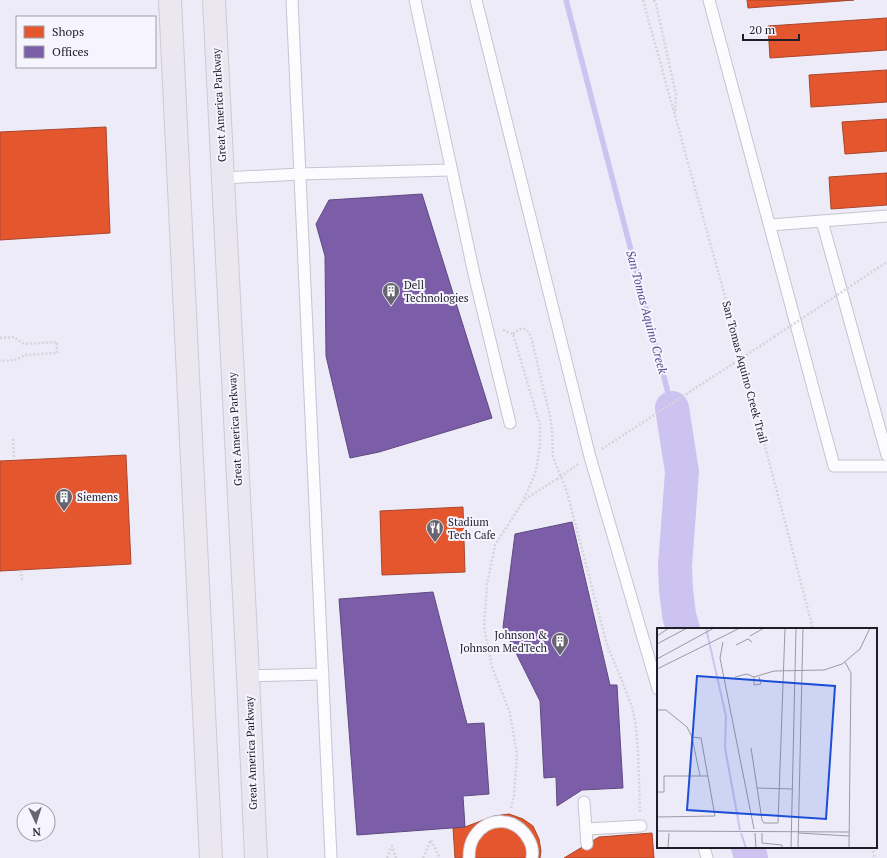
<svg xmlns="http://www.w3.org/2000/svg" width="887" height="858" viewBox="0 0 887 858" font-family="'PT Serif',serif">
	<rect width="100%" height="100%" fill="#eeebf9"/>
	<g fill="#e4572e" stroke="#a9462c">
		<polygon points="747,0 854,0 748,8"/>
		<polygon points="887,18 887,50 770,58 768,26"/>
		<polygon points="887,70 887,102 811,107 809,75"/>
		<polygon points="887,119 887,151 845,154 842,122"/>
		<polygon points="106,127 110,233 0,240 0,132"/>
		<polygon points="887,173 887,205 831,209 829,177"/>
		<polygon points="126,455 131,564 0,571 0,461"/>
		<polygon points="463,507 465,572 382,575 380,511"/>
		<polygon points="509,814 523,819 533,826 539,839 541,851 540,858 455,858 453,828 465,827 494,816"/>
		<polygon points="652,833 654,858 564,858 599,837"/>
	</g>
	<g fill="#7b5ea7" stroke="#5f4a80">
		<polygon points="422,194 492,418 379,452 350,458 326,356 325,256 316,224 329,200"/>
		<polygon points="572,522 610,685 617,685 623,788 582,790 557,806 556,777 544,778 540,701 503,627 515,534"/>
		<polygon points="433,592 467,724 484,723 489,794 463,796 465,827 357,835 339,599"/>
	</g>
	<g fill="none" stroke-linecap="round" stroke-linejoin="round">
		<polyline stroke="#ccc3f1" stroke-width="5.5" points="566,0 672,408"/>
		<g stroke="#ccc3f1" stroke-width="34">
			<polyline points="672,408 682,472 675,566 676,590 679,615 683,629"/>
			<polyline points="748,847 751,858"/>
		</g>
		<defs>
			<g id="service">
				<polyline points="292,0 331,858"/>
				<polyline points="415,0 474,274 510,423"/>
				<polyline points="476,0 590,457 658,689"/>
				<polyline points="709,0 834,466 887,466"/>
				<polyline points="223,178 300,174 451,170"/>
				<polyline points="822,221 887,455"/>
				<polyline points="770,225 887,216"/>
				<polyline points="248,676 323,674"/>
				<polyline points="584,802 587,844"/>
				<polyline points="586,829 641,826"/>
				<polyline points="704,847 707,858"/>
				<path d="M469,858c0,-7 1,-15 5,-21 14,-22 43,-20 55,3 3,5 4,12 3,18"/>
			</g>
			<g id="primary">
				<polyline points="170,0 211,858"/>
				<polyline points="214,0 248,676 256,858"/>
			</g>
		</defs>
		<use href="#service" stroke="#c6c4cf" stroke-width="13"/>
		<use href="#primary" stroke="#cccbd1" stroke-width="24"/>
		<g stroke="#d5d4d9" stroke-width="2.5" stroke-dasharray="2 2" stroke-linecap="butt">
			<polyline points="643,0 742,358 813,629"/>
			<polyline points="654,0 656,4 676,95 675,114"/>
			<polyline points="503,330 513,334 540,425 540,445 536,471 524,499"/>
			<path d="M513,334c8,-7 13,-8 18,3l19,79 2,15 1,26 5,13 9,22 40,153 15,36 10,26 4,19 2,25 2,61"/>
			<polyline points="0,338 14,337 24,344 57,342 57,353 25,355 15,360 0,361"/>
			<polyline points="13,439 14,460"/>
			<polyline points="602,449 774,337"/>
			<polyline points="21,570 22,582"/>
			<polyline points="511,808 514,796 517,755 510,713 492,667 484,627 487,584 495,545 524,500 557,479"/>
			<polyline points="872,847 875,858"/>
			<polyline points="387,858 392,846 396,858"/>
			<polyline points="423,858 431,840 440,858"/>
		</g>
		<use href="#service" stroke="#fcfcfe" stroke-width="11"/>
		<use href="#primary" stroke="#eae7f0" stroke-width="22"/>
		<g stroke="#d5d4d9" stroke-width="2.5" stroke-dasharray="2 2" stroke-linecap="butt">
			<polyline points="774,337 887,262"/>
			<polyline points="557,479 580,463"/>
		</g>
	</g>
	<defs>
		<symbol id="building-pin" viewBox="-11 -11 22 30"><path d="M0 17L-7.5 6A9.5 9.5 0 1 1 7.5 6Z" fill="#676570" stroke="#f6f5ff"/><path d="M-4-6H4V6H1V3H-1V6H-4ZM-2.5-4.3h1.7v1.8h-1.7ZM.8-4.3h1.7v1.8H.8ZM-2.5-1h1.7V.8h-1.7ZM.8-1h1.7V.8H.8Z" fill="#fff"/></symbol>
		<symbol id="restaurant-pin" viewBox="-11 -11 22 30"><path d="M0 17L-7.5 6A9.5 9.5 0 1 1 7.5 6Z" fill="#676570" stroke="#f6f5ff"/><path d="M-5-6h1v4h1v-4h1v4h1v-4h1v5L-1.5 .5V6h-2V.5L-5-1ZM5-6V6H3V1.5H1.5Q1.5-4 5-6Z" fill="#fff"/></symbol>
	</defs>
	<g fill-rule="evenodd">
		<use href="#building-pin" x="381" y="281" width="20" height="27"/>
		<use href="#building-pin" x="54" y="487" width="20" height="27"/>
		<use href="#restaurant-pin" x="425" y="518" width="20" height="27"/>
		<use href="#building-pin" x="550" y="631" width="20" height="27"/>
	</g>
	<g text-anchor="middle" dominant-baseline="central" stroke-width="4" stroke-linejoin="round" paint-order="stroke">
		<g font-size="11" fill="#1f1d26" stroke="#f6f5ff">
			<text transform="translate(219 105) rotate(-93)">Great America Parkway</text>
			<text transform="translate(745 372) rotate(75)">San Tomas Aquino Creek Trail</text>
			<text transform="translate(235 429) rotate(-93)">Great America Parkway</text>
			<text transform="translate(251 753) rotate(-92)">Great America Parkway</text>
		</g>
		<g font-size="11" fill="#1f1d26" stroke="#f6f5ff" text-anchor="start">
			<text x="404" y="285">Dell<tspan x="404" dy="13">Technologies</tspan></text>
			<text x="77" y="497">Siemens</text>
			<text x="448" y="522">Stadium<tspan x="448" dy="13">Tech Cafe</tspan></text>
			<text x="547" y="635" text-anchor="end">Johnson &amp;<tspan x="547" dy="13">Johnson MedTech</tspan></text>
		</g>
		<g font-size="12" font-style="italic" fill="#58458c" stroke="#f6f5ff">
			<text transform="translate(647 312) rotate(75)">San Tomas Aquino Creek</text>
		</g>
	</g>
	<g transform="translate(657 628)">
		<rect width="220" height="220" fill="#eeebf9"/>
		<path fill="none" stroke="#ccc3f1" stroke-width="2" d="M49,0l20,88 -1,32M68,120l15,82M84,205l5,15"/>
		<path fill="none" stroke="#9b99a5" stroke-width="1" d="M0,8l12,-8M93,8l14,-8M66,14l-3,16 34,171M0,16l30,-16M79,17l12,-6 4,3M0,31l57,-31M188,34l6,11 -2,175M0,41l83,-41M78,49l12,-3 7,3M102,49l2,7 -7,1v-8l20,-6 50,-1 18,-6 18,-15 10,-21M0,82h9l21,17 5,10M94,120l11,72 2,3h14l7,-195M100,160l36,1M0,164h7v-16h44M0,189l58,-1 -14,-78 -9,-1 8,39M0,203l192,1M98,205l1,15M105,205v10l20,2v3M142,205l50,3M11,220l1,-15M134,220l5,-220M141,220l5,-220"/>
		<path fill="#1d4ed8" fill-opacity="0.15" stroke="#1d4ed8" stroke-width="2" d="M40,48l138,10 -9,133 -139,-9z"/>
		<rect width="220" height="220" fill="none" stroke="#1f1d26" stroke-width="2"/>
	</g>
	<rect x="16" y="16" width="140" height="52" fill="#f6f5ff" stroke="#a09fa8"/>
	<rect x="24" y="26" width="20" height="12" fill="#e4572e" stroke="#a09fa8"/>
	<text x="52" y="36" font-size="12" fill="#1f1d26">Shops</text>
	<rect x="24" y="46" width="20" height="12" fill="#7b5ea7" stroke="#a09fa8"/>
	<text x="52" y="56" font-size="12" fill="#1f1d26">Offices</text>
	<g transform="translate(36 822) rotate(176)"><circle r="19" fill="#f6f5ff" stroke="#a09fa8"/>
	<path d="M0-3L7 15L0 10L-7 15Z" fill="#676570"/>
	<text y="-6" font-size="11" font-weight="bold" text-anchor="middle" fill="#1f1d26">N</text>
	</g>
	<path d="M743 34v6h56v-6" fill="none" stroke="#1f1d26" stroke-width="2"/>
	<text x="749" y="34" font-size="12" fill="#1f1d26" stroke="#f6f5ff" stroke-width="3" paint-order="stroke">20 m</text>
</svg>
